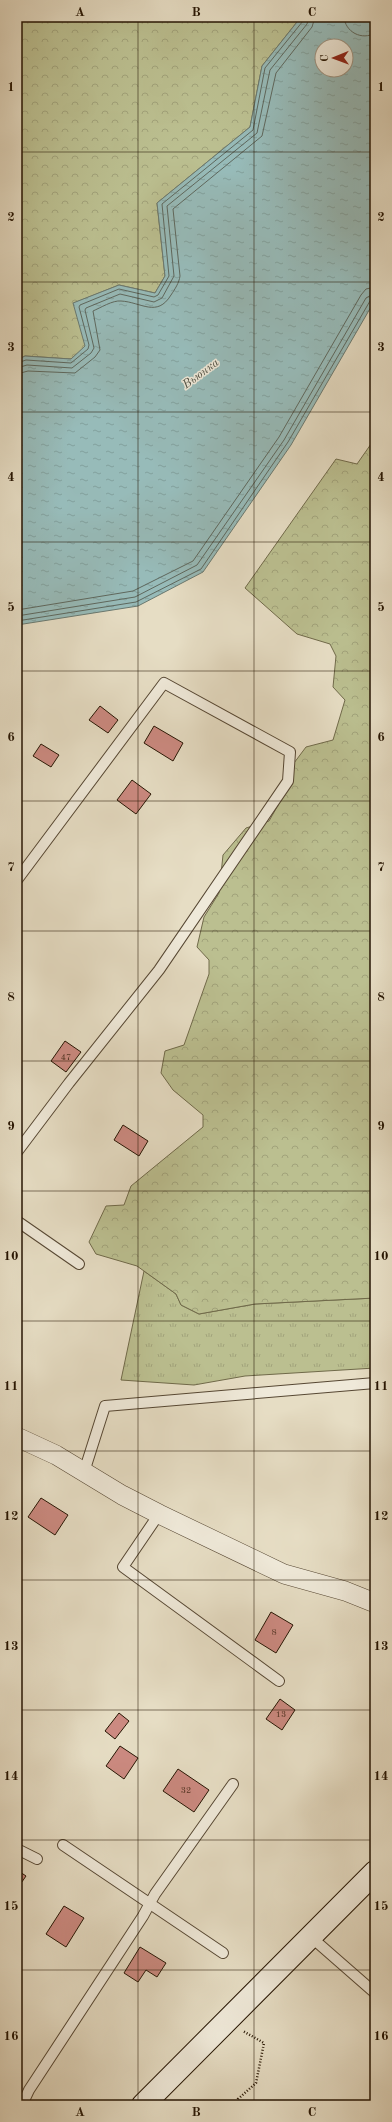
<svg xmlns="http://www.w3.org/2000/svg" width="392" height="2122" viewBox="0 0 392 2122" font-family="'Old Standard TT',serif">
	<defs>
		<pattern id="grass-tufts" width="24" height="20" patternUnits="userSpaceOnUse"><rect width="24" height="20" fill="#bbbf90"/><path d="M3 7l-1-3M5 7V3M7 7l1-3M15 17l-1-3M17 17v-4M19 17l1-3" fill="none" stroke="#a1a37b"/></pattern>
		<pattern id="forest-crowns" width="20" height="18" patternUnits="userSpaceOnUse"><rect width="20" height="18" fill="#bbbf90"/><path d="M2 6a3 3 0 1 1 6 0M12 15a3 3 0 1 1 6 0" fill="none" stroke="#a1a37b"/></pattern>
		<pattern id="water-ripples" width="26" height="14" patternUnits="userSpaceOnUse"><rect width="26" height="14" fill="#97bbb9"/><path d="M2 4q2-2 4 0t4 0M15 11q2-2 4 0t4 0" fill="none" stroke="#82a09d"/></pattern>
	</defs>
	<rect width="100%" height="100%" fill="#e6ddc4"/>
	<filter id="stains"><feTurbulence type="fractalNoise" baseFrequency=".005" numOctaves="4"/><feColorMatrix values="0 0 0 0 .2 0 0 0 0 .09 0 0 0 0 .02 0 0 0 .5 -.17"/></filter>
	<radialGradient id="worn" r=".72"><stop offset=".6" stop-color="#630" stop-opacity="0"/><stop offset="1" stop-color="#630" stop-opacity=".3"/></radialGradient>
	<polygon fill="url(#grass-tufts)" stroke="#706a4a" points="144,1271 176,1294 181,1305 199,1314 255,1304 375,1298 375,1368 245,1376 194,1385 121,1380"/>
	<g fill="url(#forest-crowns)" stroke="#706a4a">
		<polygon points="17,17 301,17 262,66 250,127 157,203 165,276 155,293 119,285 74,303 86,346 71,359 25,356 17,360"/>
		<polygon points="371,444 375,444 375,1298 255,1304 199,1314 181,1305 176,1294 137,1266 96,1254 89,1242 106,1206 124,1205 131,1186 203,1127 203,1115 173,1090 161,1073 165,1051 184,1045 209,974 209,960 197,947 204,917 219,893 223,855 246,828 269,821 281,800 288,771 306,747 333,740 345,700 333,687 336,656 330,644 297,634 245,588 336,459 357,464"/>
	</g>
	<path fill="url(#water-ripples)" stroke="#6a7970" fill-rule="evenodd" d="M301,17h56l7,5 6,-5h5v283l-84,145 -88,127 -65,34 -121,19v-265l8,-4 46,3 14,-13 -12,-43 46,-18 36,8 10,-17 -8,-73 93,-76 12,-61zM322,46h24v24h-24z"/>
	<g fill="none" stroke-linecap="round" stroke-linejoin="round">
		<g stroke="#5e685e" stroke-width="1">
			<path d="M344,17c1,15 18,24 31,16"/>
			<polyline points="17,363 26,360 71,363 88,349 89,345 79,307 80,305 119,289 154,297 158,295 169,276 162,204 253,130 265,68 303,21 304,17"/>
			<polyline points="17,368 27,365 72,368 91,353 94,348 85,310 86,308 120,294 154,302 162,298 174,276 167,206 257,133 270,70 307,24 309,17"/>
			<path d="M17,374l11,-3 47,2 20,-16 5,-7 -7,-39c7,-3 20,-11 28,-10 20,1 36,17 50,-6 4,-6 8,-12 9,-19l-7,-67 89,-73 14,-63 36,-46 3,-10"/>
			<polyline points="17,610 133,591 193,561 279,437 361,295 366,289 375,287"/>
			<polyline points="17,616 135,597 197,565 284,440 366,298 375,293"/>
			<polyline points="17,621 136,602 201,569 288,442 370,301 375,299"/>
		</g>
	</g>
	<g fill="#cc8a81" stroke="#261503">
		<polygon points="100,706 118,720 108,733 89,720"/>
		<polygon points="154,726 183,743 173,761 144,743"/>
		<polygon points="41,744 59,755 51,767 33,756"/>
		<polygon points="132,780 151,794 136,814 117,800"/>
		<polygon points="65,1041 81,1052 66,1072 51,1061"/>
		<polygon points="123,1125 148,1141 139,1156 114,1140"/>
		<polygon points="41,1498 68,1515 55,1535 28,1517"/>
		<polygon points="271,1612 293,1625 276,1653 255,1640"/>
		<polygon points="280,1699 295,1710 282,1730 266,1719"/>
		<polygon points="119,1713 129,1721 115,1739 105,1731"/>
		<polygon points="120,1746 138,1758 124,1779 106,1766"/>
		<polygon points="178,1769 209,1790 194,1812 163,1791"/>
		<polygon points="17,1870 26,1876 17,1889"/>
		<polygon points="64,1906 84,1918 66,1947 46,1934"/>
		<polygon points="140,1947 166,1963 157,1977 146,1970 138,1982 124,1973"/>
	</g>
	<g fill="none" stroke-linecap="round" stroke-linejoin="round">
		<defs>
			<g id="lane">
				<polyline points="17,880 164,683 290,752 288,781 159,970 69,1083 17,1152"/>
				<polyline points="17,1221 79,1264"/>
				<polyline points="84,1472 105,1406 375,1383"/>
				<polyline points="159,1514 123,1567 279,1681"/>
				<polyline points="63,1845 223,1953"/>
				<polyline points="17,1849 37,1859"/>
				<polyline points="311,1937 375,1993"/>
				<polyline points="22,2105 29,2090 143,1916 155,1894 233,1784"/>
			</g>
			<polyline id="street" points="17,1437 56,1455 122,1495 159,1514 284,1574 345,1591 375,1603"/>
			<polyline id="secondary" points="143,2105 375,1872"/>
		</defs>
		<use href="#lane" stroke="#564733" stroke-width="12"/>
		<use href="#street" stroke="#564733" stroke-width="20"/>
		<use href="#secondary" stroke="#261503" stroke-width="24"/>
		<polyline stroke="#261503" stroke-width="2.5" stroke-dasharray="1 2" stroke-linecap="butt" points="237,2105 238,2099 256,2083 264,2043 243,2031"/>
		<use href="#lane" stroke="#efe9d9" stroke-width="10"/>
		<use href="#street" stroke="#efe9d9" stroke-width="19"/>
		<use href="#secondary" stroke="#efe9d9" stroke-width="22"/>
	</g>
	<path fill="none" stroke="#261503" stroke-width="1" stroke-opacity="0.55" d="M138,17v2088M254,17v2088M17,152h358M17,282h358M17,412h358M17,542h358M17,671h358M17,801h358M17,931h358M17,1061h358M17,1191h358M17,1321h358M17,1451h358M17,1580h358M17,1710h358M17,1840h358M17,1970h358"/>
	<g text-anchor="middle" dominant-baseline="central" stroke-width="3" stroke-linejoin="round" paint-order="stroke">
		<g font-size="9" fill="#503222">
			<text x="66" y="1057">47</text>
			<text x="274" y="1632">8</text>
			<text x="281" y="1714">13</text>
			<text x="186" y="1790">32</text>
		</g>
		<g font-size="12" font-style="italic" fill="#4e4f43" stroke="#efe9d9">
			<text transform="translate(201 374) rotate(-37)">Вьюнка</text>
		</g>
	</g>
	<rect width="392" height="2122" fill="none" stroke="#e6ddc4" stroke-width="44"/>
	<g transform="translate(334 58) rotate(269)"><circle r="19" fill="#efe9d9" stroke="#9f9483"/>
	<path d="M0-3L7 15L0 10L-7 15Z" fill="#8f2418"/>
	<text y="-6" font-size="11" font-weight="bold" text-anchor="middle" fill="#261503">С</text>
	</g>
	<rect x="22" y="22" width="348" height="2078" fill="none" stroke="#261503" stroke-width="1.5"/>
	<g font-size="13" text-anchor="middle" font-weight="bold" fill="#261503">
		<text x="80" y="16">A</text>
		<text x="196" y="16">B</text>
		<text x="312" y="16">C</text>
		<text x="11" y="91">1</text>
		<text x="381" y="91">1</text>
		<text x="11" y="221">2</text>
		<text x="381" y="221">2</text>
		<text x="11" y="351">3</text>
		<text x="381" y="351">3</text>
		<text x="11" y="481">4</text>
		<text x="381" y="481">4</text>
		<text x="11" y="611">5</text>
		<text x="381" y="611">5</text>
		<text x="11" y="741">6</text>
		<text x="381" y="741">6</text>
		<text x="11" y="871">7</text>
		<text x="381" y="871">7</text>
		<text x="11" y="1001">8</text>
		<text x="381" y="1001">8</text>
		<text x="11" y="1130">9</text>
		<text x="381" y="1130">9</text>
		<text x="11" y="1260">10</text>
		<text x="381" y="1260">10</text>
		<text x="11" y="1390">11</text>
		<text x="381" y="1390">11</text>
		<text x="11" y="1520">12</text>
		<text x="381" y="1520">12</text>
		<text x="11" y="1650">13</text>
		<text x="381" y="1650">13</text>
		<text x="11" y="1780">14</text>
		<text x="381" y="1780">14</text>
		<text x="11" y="1910">15</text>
		<text x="381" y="1910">15</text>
		<text x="11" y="2040">16</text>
		<text x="381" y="2040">16</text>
		<text x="80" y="2116">A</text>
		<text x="196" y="2116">B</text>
		<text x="312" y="2116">C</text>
	</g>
	<rect width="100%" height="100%" filter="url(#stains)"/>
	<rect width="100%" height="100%" fill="url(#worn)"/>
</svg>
